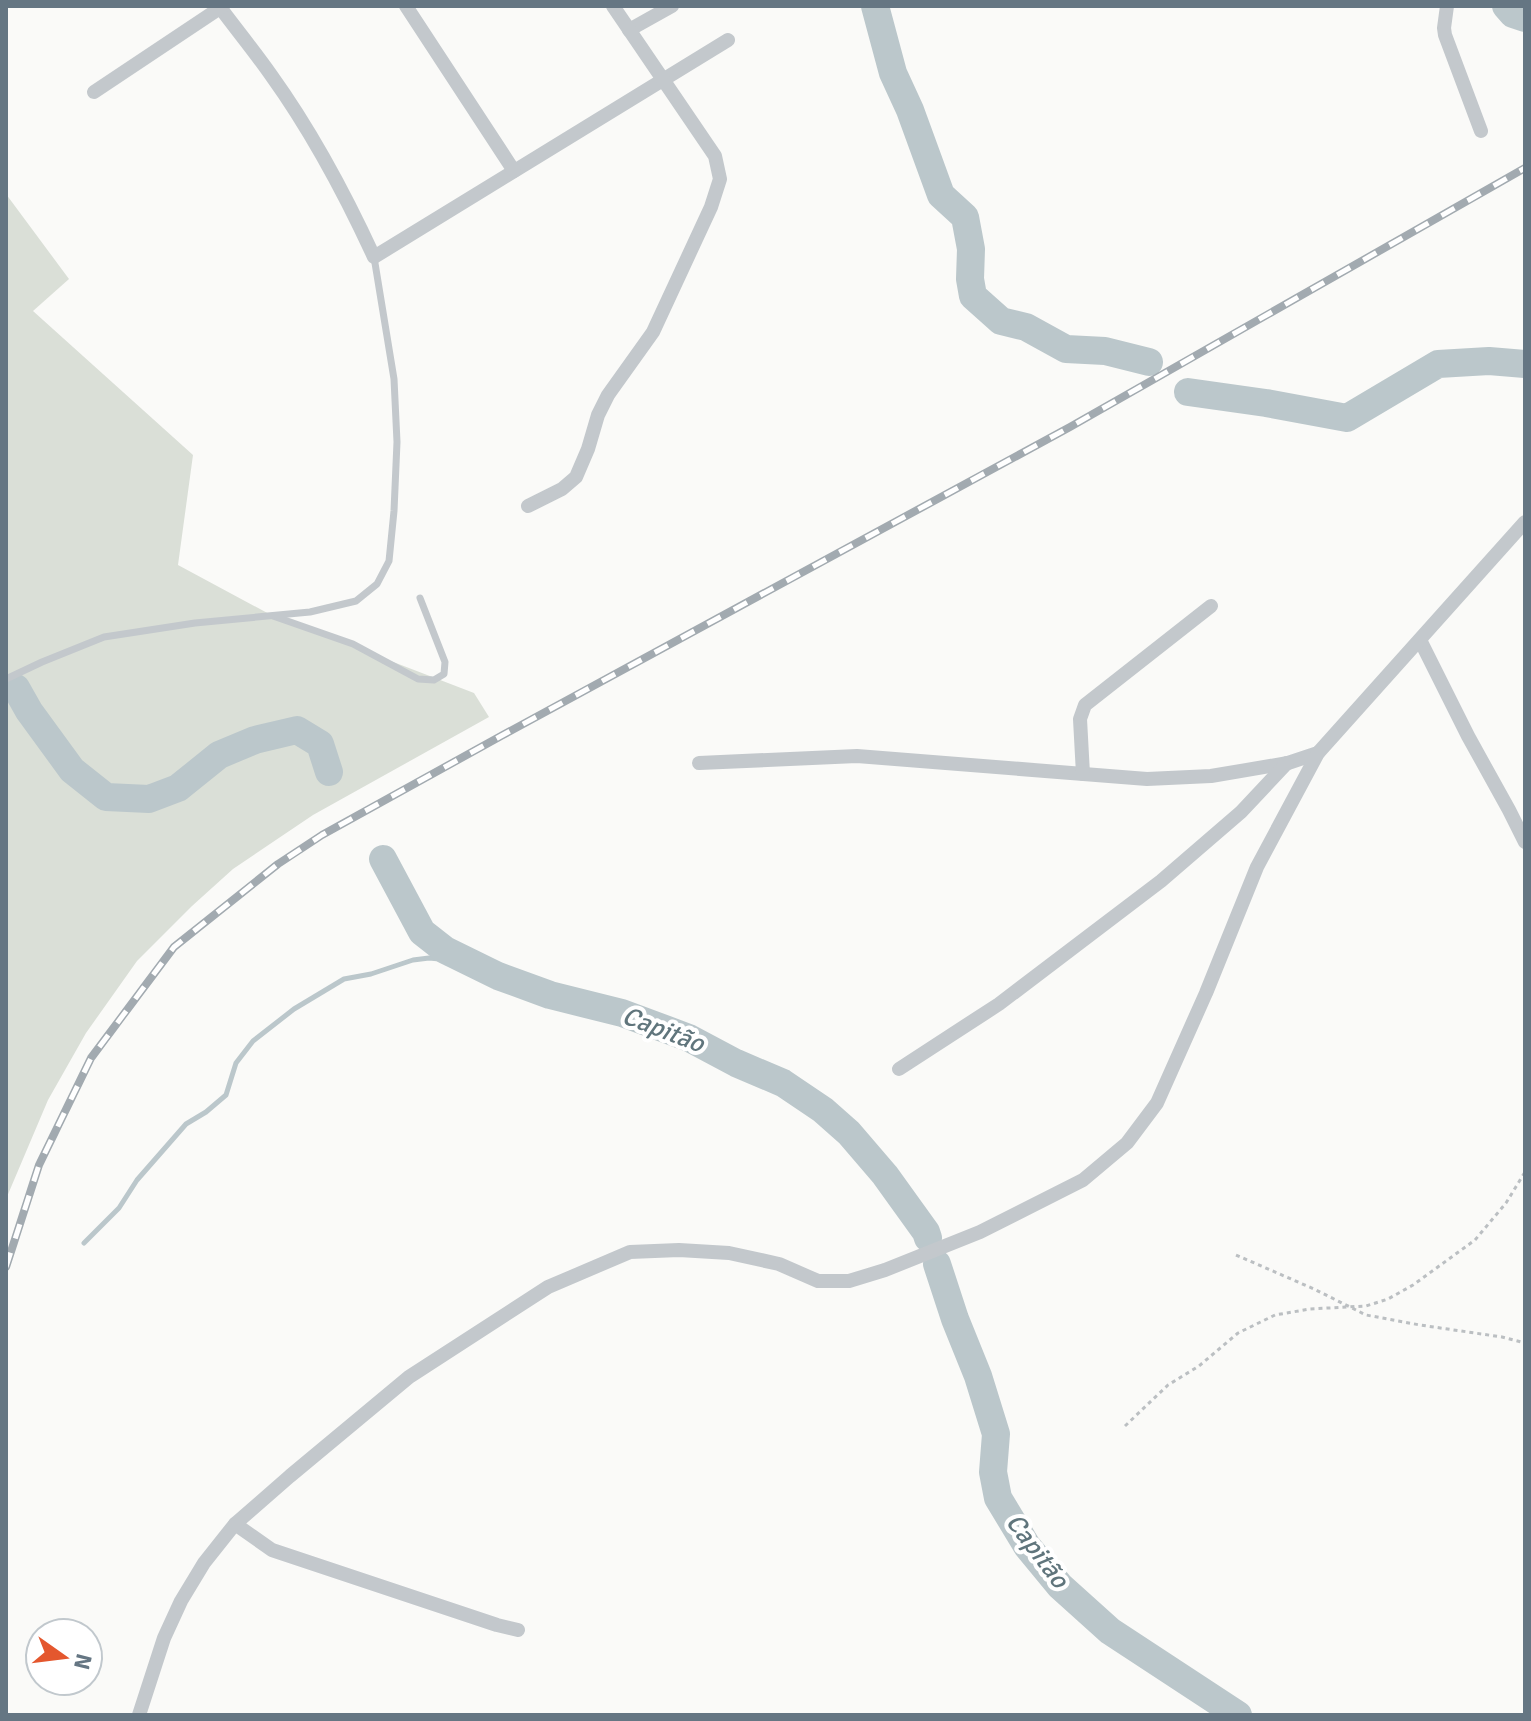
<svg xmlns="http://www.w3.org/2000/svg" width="1531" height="1721" viewBox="0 0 1531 1721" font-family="Signika,sans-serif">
	<rect width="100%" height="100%" fill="#fafaf8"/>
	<polygon fill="#dadfd7" points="6,194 69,279 33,311 193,455 178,565 271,615 474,693 489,717 313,815 233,869 192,906 137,961 86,1033 48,1100 6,1199"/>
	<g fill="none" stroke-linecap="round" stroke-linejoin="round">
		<polyline stroke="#bbc7cb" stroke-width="5" points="84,1243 119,1208 137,1180 186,1124 206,1112 226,1095 236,1063 253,1041 294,1009 344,979 371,974 413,960 429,958 471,962"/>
		<g stroke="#bbc7cb" stroke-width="28">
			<polyline points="875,6 893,73 910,110 941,195 965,217 971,249 970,279 973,296 1001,321 1026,327 1066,349 1105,351 1149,362"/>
			<polyline points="1506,6 1513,14 1525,18"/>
			<polyline points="1188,392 1266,403 1347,418 1438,364 1489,361 1525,364"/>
			<polyline points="16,688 29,711 72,770 106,797 149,799 178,788 219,755 255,740 297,730 320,744 329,772"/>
			<polyline points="383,859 422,932 445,950 498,976 550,995 622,1013 689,1038 736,1063 783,1083 823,1110 849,1133 885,1175 926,1232 928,1238"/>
			<polyline points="937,1264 955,1319 978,1376 996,1434 993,1472 998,1498 1027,1546 1060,1586 1110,1631 1238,1715"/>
		</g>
		<g stroke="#bbbfc2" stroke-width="3" stroke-dasharray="4 4" stroke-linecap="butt">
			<polyline points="1236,1255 1314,1289 1366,1315 1420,1325 1502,1337 1525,1343"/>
			<polyline points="1125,1426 1168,1385 1199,1366 1238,1333 1275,1315 1310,1309 1366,1306 1388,1299 1413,1285 1475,1240 1506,1203 1525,1172"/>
		</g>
		<g stroke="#c3c8cc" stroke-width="7">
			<polyline points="273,616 353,644 418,679 434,680 444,674 445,662 420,598"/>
			<polyline points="6,679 42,662 104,637 195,623 310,612 356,601 377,584 389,561 394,511 397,442 394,379 374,257"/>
		</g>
		<g stroke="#c3c8cc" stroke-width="14">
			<path d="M219,6c17,23 36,46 52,69 41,57 74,119 103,182l354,-217"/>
			<polyline points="406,6 514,171"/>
			<polyline points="1447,6 1444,28 1445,35 1481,131"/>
			<polyline points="629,30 672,6"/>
			<polyline points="94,92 223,6"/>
			<polyline points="528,506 562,489 576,477 588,449 598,415 608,395 653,332 711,207 720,179 715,156 613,6"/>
			<polyline points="1420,640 1468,736 1509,810 1525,842"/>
			<polyline points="699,763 857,756 1147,779 1211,776 1288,763 1318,753"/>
			<polyline points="1083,774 1080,719 1085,705 1211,606"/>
			<polyline points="899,1069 999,1004 1161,881 1241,812 1287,763"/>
			<polyline points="235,1524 272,1550 497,1625 518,1630"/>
			<polyline points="139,1715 164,1638 181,1601 204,1563 235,1524 290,1476 409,1377 548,1287 630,1252 679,1250 729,1253 779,1264 818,1281 849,1281 885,1270 980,1232 1083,1180 1127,1143 1157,1103 1206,993 1257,867 1318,753 1525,522"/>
		</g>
		<defs>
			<polyline id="rail" points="6,1267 39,1165 91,1058 174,947 278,864 322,835 501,736 1070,427 1525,168"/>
		</defs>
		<use href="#rail" stroke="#a2aab0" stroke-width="8"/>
		<use href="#rail" stroke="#fff" stroke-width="5" stroke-dasharray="15" stroke-linecap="butt"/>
	</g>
	<g text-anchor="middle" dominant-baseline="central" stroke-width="8" stroke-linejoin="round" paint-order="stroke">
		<g font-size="26" font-style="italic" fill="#60757c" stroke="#fff">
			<text transform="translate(663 1030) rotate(21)">Capitão</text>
			<text transform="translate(1037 1551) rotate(53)">Capitão</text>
		</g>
	</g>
	<rect width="1531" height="1721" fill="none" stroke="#657683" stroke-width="16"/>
	<g transform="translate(64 1657) rotate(104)"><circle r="38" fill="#ffffff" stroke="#c1c8cd" stroke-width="2"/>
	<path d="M0-6L14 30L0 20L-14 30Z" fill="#e4572e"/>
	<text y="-12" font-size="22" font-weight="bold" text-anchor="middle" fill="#657683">N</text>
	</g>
</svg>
